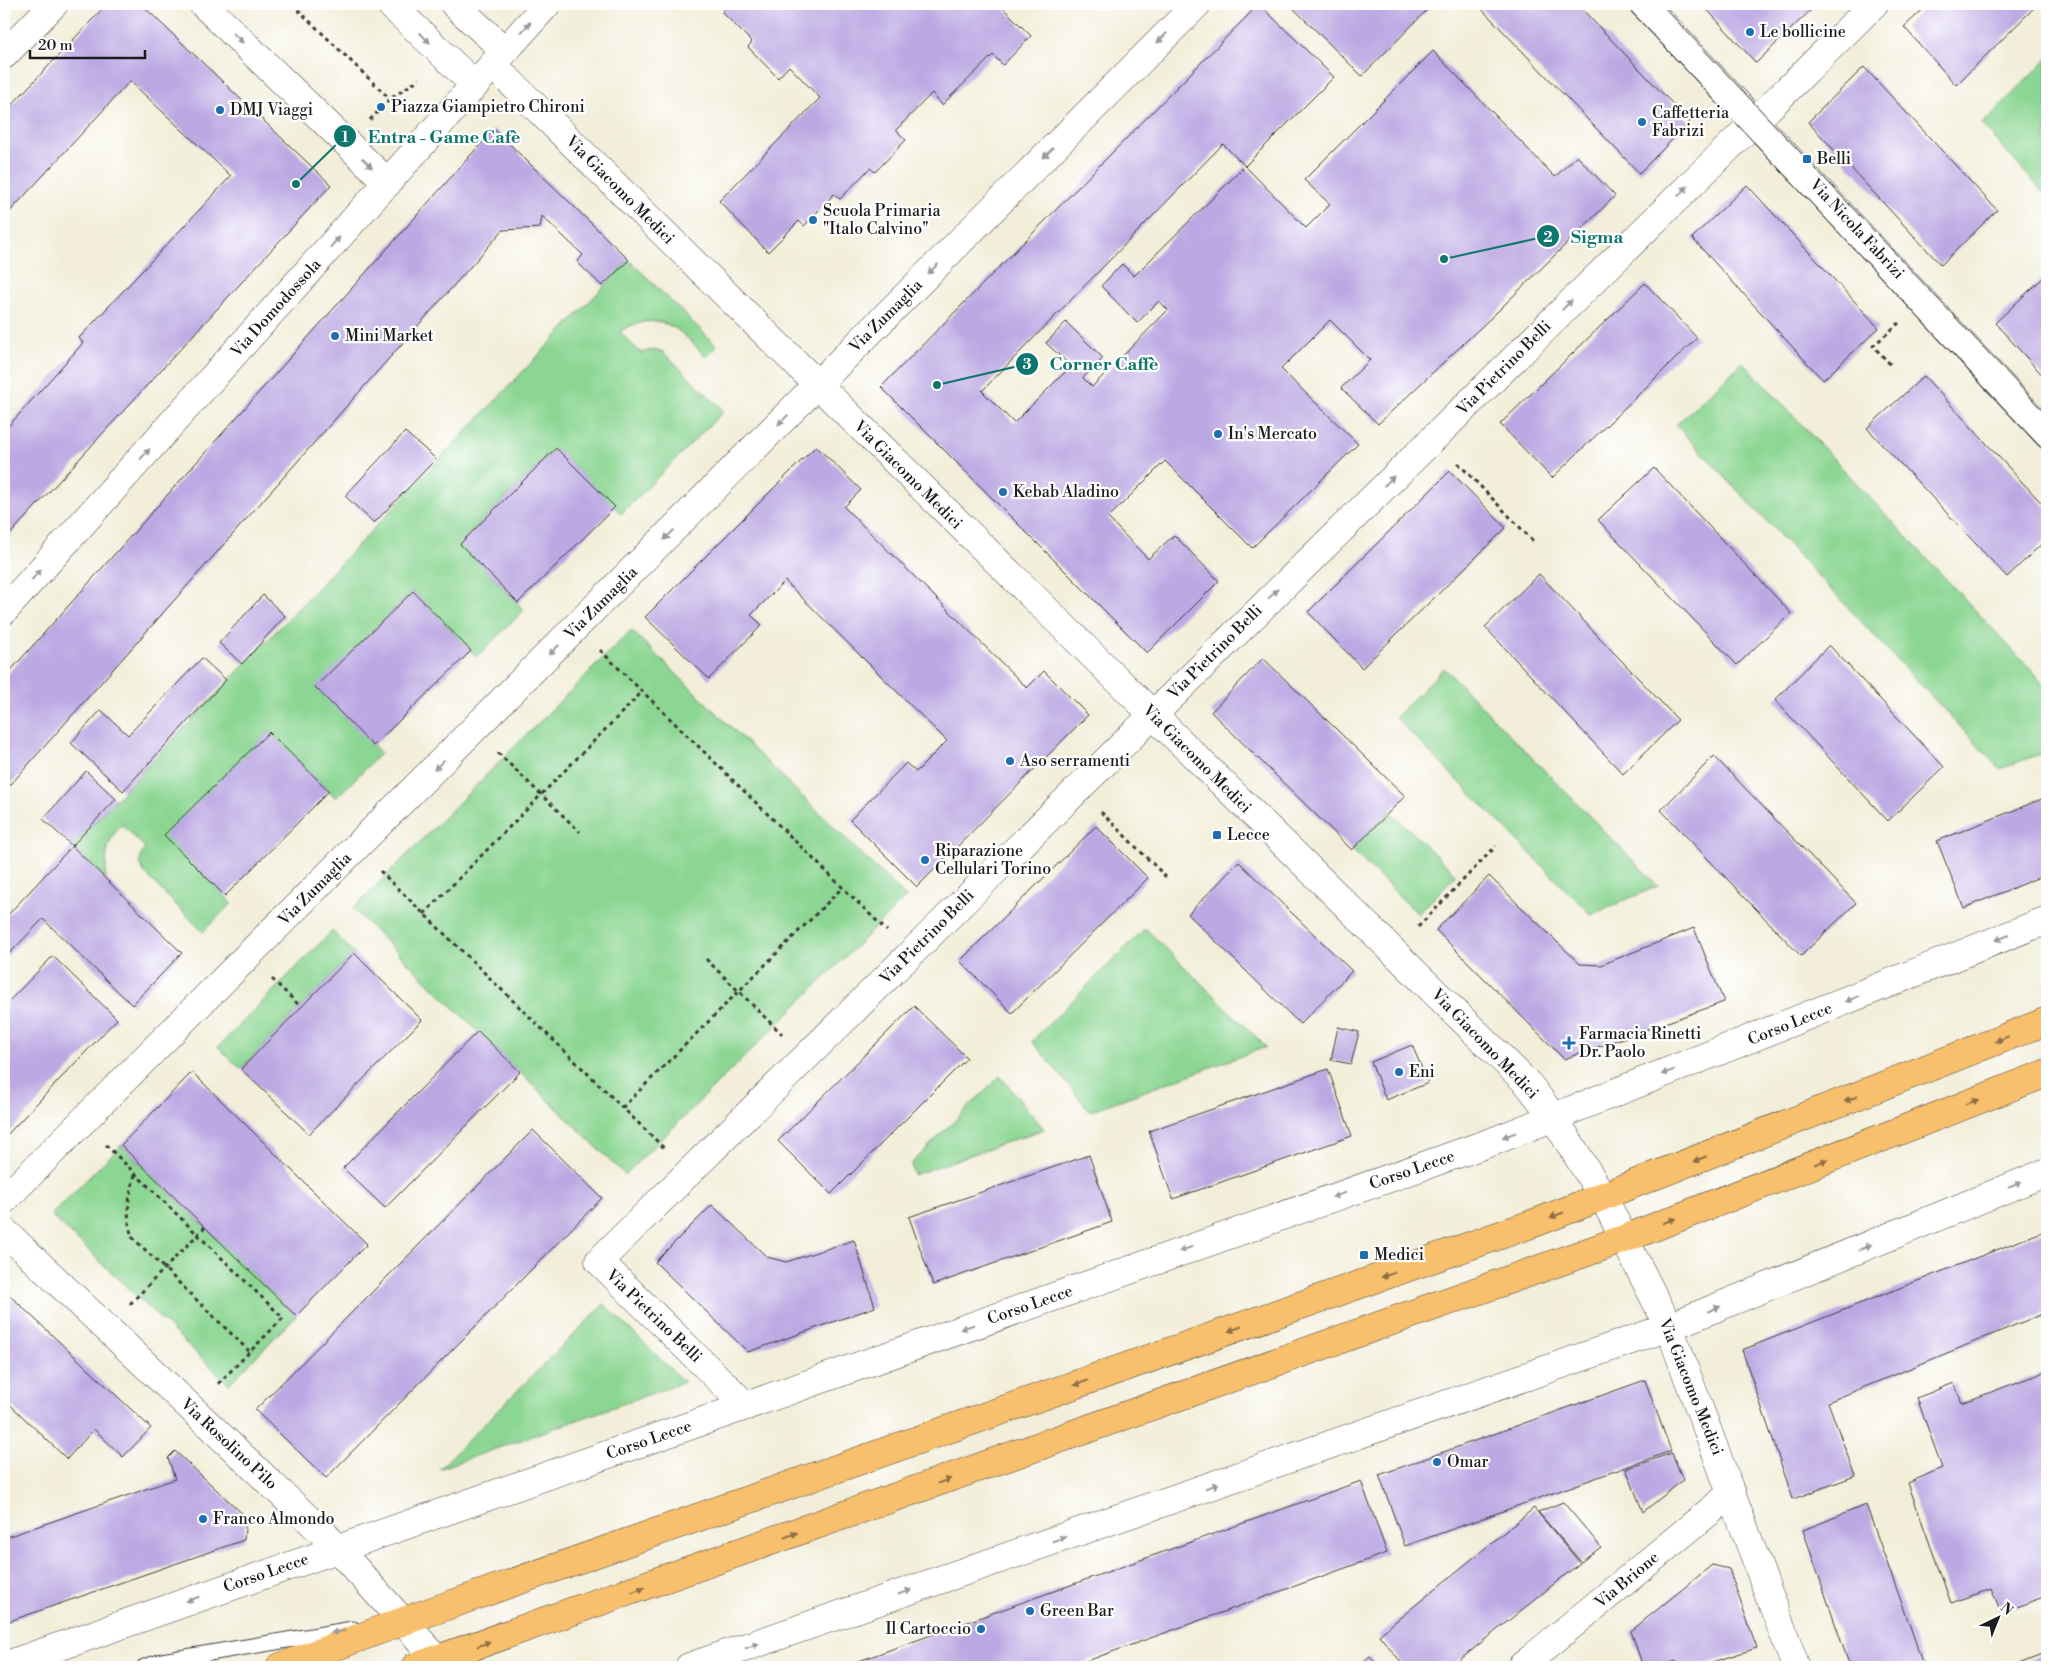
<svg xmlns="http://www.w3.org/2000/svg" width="2051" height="1671" viewBox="0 0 2051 1671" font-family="'Libre Bodoni',serif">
	<rect width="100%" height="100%" fill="#fff"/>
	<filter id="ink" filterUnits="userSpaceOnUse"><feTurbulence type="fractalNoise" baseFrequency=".02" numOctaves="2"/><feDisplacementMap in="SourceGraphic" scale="10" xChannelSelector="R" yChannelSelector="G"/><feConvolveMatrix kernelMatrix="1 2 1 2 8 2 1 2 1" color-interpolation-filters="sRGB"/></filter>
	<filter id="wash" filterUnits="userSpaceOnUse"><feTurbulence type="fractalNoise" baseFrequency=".0096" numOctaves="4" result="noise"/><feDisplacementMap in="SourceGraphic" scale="20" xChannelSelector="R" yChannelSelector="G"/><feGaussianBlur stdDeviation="1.12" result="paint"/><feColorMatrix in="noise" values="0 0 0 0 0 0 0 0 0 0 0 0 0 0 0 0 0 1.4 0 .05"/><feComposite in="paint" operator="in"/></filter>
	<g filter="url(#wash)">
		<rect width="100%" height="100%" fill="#f2eed9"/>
		<g fill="#8bd692" stroke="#547957">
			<polygon points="2047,59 2047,197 1982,124"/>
			<path d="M629,260l88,86 -11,11c-18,-18 -33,-39 -61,-35 -10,2 -18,4 -25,10l21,21 14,-4 8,3 61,59 -103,103 -65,-66 -96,95 64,67 -47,47 -64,-66 -97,96 65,66 -45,45 -67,-66 -104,103 67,68 -29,29 -56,-56c-8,-11 -9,-16 -2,-28l-23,-23c-17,15 -16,34 -16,55l-34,-34z"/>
			<polygon points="1743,362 2047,687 2047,751 2000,769 1676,425"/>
			<polygon points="631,630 906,897 625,1175 353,909"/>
			<polygon points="1444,668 1658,886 1591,915 1395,717"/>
			<polygon points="1390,811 1456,875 1418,914 1352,850"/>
			<polygon points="1145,928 1266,1047 1090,1111 1032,1041"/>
			<polygon points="332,931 354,953 241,1069 218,1047"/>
			<polygon points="1000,1076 1044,1129 914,1175 911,1164"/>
			<polygon points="121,1145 296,1316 229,1384 51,1215"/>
			<polygon points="604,1304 684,1382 439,1469"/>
		</g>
		<g id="blocks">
			<g fill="#bca9e3">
				<polygon points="107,4 141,4 331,185 4,541 4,431 83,343 79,338 231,176 130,81 4,218 4,113"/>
				<polygon points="724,4 833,4 841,11 848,4 853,7 857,4 999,4 1031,36 1003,65 993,55 942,105 932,93 896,130 906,140 875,172 870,168 840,199 834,194 804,226 799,221 768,252 719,201 820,98 789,66 778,78 748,47 752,42 722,12 727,6"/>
				<polygon points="1259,4 1334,77 1245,166 1223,144 982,391 1014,423 1071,366 1046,343 1066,322 1103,358 1083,378 1092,387 1168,310 1159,301 1137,323 1101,286 1122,264 1134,276 1245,166 1306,228 1330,204 1304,180 1433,51 1555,177 1577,156 1615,196 1496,313 1378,424 1341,388 1370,360 1330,320 1281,369 1358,444 1252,548 1165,461 1108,518 1148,559 1174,535 1219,581 1147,653 881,387"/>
				<polygon points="1289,4 1433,4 1362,76"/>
				<polygon points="1477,4 1577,4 1690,122 1639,173"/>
				<polygon points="1702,4 1817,4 1756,63"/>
				<polygon points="1929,4 2038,4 1956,85 1904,27"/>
				<polygon points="1864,67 1997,210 1941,265 1808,122"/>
				<polygon points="494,129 629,260 602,286 577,262 583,255 542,216 540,228 503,230 4,792 4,678"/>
				<polygon points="1747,185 1879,328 1823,380 1692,238"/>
				<polygon points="2047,274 2047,380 1995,323"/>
				<polygon points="1645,283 1697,338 1552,478 1500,424"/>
				<polygon points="1924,376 2047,509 2047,539 2007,577 1867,428"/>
				<polygon points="405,432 436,459 374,523 345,496"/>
				<polygon points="816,446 861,490 844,507 1027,688 1044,671 1088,715 917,887 850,820 906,763 916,772 947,741 785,581 751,615 762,625 709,679 645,617"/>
				<polygon points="556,448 615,507 518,603 460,544"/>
				<polygon points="1654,468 1791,613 1737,665 1598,520"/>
				<polygon points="1450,471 1506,528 1362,668 1308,612"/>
				<polygon points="1539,574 1678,720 1623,774 1485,627"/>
				<polygon points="413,591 471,651 373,746 315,687"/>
				<polygon points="263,595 285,616 242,664 219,643"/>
				<polygon points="1829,645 1944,767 1888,821 1775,700"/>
				<polygon points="202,658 226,680 123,791 71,743 101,710 128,735"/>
				<polygon points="1263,658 1405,796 1352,850 1211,712"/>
				<polygon points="269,732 329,791 225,896 164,835"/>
				<polygon points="1714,756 1856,903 1801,956 1661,810"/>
				<polygon points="86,771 116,799 72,846 182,953 132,1005 43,919 4,959 4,919 72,846 43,819"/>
				<polygon points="2047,797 2047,874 1964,908 1937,841"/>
				<polygon points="1096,826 1148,878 1012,1013 960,961"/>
				<polygon points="1239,862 1352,971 1300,1024 1188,914"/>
				<polygon points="1489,876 1580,964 1601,965 1694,928 1724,1002 1564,1059 1436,930"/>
				<polygon points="354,953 422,1020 309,1134 241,1069"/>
				<polygon points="53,956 117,1019 4,1138 4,1006"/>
				<polygon points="914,1006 967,1058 831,1194 778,1141"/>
				<polygon points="1338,1027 1359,1032 1351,1064 1331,1060"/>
				<polygon points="478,1031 520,1072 385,1208 343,1168"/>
				<polygon points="1412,1045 1428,1083 1386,1100 1371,1062"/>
				<polygon points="1328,1069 1352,1136 1173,1199 1149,1131"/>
				<polygon points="192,1072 367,1244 296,1316 121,1145"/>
				<polygon points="533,1130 602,1198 326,1478 255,1410"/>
				<polygon points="1089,1155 1112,1222 933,1285 909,1217"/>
				<polygon points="712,1205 767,1257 786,1262 854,1240 875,1307 748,1352 655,1262"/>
				<polygon points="2047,1230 2047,1312 1828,1402 1855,1476 1793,1499 1742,1350"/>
				<polygon points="4,1290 151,1428 123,1457 94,1429 67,1459 4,1399"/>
				<polygon points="2047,1371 2047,1596 2001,1613 1991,1589 1951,1603 1908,1483 1942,1468 1917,1398 1954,1383 1962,1403"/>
				<polygon points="1645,1380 1671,1451 1405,1546 1379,1475"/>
				<polygon points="175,1451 246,1517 244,1540 4,1623 4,1538 175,1479 168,1458"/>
				<polygon points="1672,1453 1683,1480 1643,1512 1626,1469"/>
				<polygon points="1361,1481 1387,1553 1070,1667 842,1667"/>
				<polygon points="1563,1502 1601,1547 1581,1562 1538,1512"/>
				<polygon points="1866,1505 1909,1623 1924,1667 1850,1667 1803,1530"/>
				<polygon points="1534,1508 1580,1563 1451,1667 1405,1667 1379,1635"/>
				<polygon points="1712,1565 1729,1569 1757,1648 1696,1667 1679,1667 1676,1661 1657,1667 1643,1667 1631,1631"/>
				<polygon points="2047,1653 2047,1667 2011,1667"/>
				<polygon points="1370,1656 1379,1667 1356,1667"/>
			</g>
		</g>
	</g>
	<g filter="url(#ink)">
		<use href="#blocks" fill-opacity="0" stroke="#3c3c38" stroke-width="1"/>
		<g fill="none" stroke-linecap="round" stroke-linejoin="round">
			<defs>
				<polyline id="service" points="144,1667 162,1661 353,1629"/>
				<g id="minor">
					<polyline points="203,4 388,183"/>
					<polyline points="390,4 475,85"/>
					<polyline points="454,4 505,51"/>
					<polyline points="1644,4 2047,434"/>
					<polyline points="4,55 54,4"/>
					<polyline points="493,65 1529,1085 1554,1118 1603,1197 1669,1327 1796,1667"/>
					<polyline points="4,611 547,4"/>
					<polyline points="4,1200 1197,4"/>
					<polyline points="4,1231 325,1535 444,1667"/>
					<polyline points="746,1406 599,1261 1874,4"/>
					<polyline points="4,1666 746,1406 1494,1141 2047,920"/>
					<polyline points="689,1667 1669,1327 2047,1172"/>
					<polyline points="1521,1667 1732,1493"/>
				</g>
				<g id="primary">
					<polyline points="280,1667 404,1621 1540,1221 2047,1021"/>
					<polyline points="415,1667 1624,1239 2047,1073"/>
				</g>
			</defs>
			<use href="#service" stroke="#3c3c38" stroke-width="17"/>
			<use href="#minor" stroke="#3c3c38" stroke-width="29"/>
			<use href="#primary" stroke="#3c3c38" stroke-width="29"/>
			<g stroke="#3c3c38" stroke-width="3" stroke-dasharray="4 4" stroke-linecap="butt">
				<polyline points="292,4 390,99"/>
				<polyline points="370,120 390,99 419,79"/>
				<polyline points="1890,364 1873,346 1899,323"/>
				<polyline points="1458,463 1535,543"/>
				<polyline points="600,650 887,931"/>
				<polyline points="498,753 580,832"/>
				<polyline points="1101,812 1167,878"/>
				<polyline points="380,871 665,1149"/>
				<polyline points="424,914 643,691"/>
				<polyline points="1418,927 1496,846"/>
				<polyline points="706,959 782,1034"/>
				<polyline points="272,979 301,1007"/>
				<polyline points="622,1108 842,888"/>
				<polyline points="106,1145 283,1318 217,1385"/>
				<path d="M135,1174c-6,23 -10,40 -3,63l117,114"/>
				<polyline points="130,1304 205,1227"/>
			</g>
			<use href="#service" stroke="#fff" stroke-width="15"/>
			<use href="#minor" stroke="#fff" stroke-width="28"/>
			<use href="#primary" stroke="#f8bf6c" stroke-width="28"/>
			<g stroke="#1c1c1c" stroke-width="1">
				<polyline points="1624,4 2047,454"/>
				<polyline points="1661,4 2047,415"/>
			</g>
		</g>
		<defs><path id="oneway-solid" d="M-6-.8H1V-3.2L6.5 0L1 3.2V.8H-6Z" transform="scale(1.25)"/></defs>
		<g fill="#999">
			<use href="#oneway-solid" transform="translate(526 27) rotate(-48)"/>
			<use href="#oneway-solid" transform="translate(238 38) rotate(44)"/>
			<use href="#oneway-solid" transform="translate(425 38) rotate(44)"/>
			<use href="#oneway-solid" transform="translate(1162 38) rotate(135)"/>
			<use href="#oneway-solid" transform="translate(1048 153) rotate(135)"/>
			<use href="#oneway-solid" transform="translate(367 163) rotate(44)"/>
			<use href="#oneway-solid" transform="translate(1683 191) rotate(-45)"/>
			<use href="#oneway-solid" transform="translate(335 242) rotate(-48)"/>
			<use href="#oneway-solid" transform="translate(933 269) rotate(135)"/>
			<use href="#oneway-solid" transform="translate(1567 305) rotate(-45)"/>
			<use href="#oneway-solid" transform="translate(783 420) rotate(135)"/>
			<use href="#oneway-solid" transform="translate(145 454) rotate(-48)"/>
			<use href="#oneway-solid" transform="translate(1389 481) rotate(-44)"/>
			<use href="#oneway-solid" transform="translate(669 535) rotate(135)"/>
			<use href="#oneway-solid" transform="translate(36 575) rotate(-48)"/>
			<use href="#oneway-solid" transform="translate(1273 594) rotate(-44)"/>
			<use href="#oneway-solid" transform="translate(554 650) rotate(135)"/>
			<use href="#oneway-solid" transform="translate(439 765) rotate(135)"/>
			<use href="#oneway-solid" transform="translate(2002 938) rotate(158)"/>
			<use href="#oneway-solid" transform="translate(1852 999) rotate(158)"/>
			<use href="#oneway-solid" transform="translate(1668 1072) rotate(159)"/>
			<use href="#oneway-solid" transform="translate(1509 1135) rotate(159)"/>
			<use href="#oneway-solid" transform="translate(2015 1185) rotate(-22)"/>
			<use href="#oneway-solid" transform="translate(1339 1195) rotate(161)"/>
			<use href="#oneway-solid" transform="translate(1865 1247) rotate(-22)"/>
			<use href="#oneway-solid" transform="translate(1186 1249) rotate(161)"/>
			<use href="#oneway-solid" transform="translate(1714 1309) rotate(-22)"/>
			<use href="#oneway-solid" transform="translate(967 1327) rotate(161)"/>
			<use href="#oneway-solid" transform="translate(1212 1486) rotate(-19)"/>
			<use href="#oneway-solid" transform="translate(1059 1539) rotate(-19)"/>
			<use href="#oneway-solid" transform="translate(905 1592) rotate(-19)"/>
			<use href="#oneway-solid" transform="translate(193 1599) rotate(161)"/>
			<use href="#oneway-solid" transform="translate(338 1632) rotate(171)"/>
			<use href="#oneway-solid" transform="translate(752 1646) rotate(-19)"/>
		</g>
		<g fill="#8a6e44">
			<use href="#oneway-solid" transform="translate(2002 1039) rotate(158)"/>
			<use href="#oneway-solid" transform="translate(1851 1099) rotate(158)"/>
			<use href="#oneway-solid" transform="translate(1972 1102) rotate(-21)"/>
			<use href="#oneway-solid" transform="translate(1700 1159) rotate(157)"/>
			<use href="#oneway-solid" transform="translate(1821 1162) rotate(-21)"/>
			<use href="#oneway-solid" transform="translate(1557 1215) rotate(159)"/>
			<use href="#oneway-solid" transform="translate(1669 1221) rotate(-21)"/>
			<use href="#oneway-solid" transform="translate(1388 1275) rotate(161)"/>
			<use href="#oneway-solid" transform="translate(1235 1329) rotate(161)"/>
			<use href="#oneway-solid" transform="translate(1081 1383) rotate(161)"/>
			<use href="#oneway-solid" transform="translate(944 1481) rotate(-20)"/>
			<use href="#oneway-solid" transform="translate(791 1535) rotate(-20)"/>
			<use href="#oneway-solid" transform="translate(638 1590) rotate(-20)"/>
			<use href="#oneway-solid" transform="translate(484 1644) rotate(-19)"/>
		</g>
	</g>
	<g fill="#1f6fb2" stroke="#fff" stroke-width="2">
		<circle cx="1750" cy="32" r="5"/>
		<circle cx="381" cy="107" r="5"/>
		<circle cx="220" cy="110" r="5"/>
		<circle cx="1642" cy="122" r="5"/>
		<rect x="1802" y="154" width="10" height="10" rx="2.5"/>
		<circle cx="813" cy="220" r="5"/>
		<circle cx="335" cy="336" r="5"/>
		<circle cx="1218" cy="434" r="5"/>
		<circle cx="1003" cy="492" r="5"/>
		<circle cx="1010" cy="761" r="5"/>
		<rect x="1212" y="830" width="10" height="10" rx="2.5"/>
		<circle cx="925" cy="860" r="5"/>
		<path d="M1566.5 1035.5h5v5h5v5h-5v5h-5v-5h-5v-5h5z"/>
		<circle cx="1399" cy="1072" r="5"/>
		<rect x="1359" y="1250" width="10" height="10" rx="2.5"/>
		<circle cx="1437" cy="1462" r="5"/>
		<circle cx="203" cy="1519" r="5"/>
		<circle cx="1030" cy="1611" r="5"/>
		<circle cx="981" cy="1629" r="5"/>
	</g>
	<g text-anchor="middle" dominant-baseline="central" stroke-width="4.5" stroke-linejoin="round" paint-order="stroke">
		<g font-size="16" fill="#1c1c1c" stroke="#fff" text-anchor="start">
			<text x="1760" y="32">Le bollicine</text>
			<text x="391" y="107">Piazza Giampietro Chironi</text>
			<text x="230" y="110">DMJ Viaggi</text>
			<text x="1652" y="113">Caffetteria<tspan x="1652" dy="18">Fabrizi</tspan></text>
			<text x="1817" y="159">Belli</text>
			<text x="823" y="211">Scuola Primaria<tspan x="823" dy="18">"Italo Calvino"</tspan></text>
			<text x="345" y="336">Mini Market</text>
			<text x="1228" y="434">In's Mercato</text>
			<text x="1013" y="492">Kebab Aladino</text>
			<text x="1020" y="761">Aso serramenti</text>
			<text x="1227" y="835">Lecce</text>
			<text x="935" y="851">Riparazione<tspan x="935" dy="18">Cellulari Torino</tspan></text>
			<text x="1579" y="1034">Farmacia Rinetti<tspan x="1579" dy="18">Dr. Paolo</tspan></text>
			<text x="1409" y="1072">Eni</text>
			<text x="1374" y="1255">Medici</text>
			<text x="1447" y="1462">Omar</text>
			<text x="213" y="1519">Franco Almondo</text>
			<text x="1040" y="1611">Green Bar</text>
			<text x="971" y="1629" text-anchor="end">Il Cartoccio</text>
		</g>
		<g font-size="16" fill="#1c1c1c" stroke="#fff">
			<text transform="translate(620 190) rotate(45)">Via Giacomo Medici</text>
			<text transform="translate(1857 229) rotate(47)">Via Nicola Fabrizi</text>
			<text transform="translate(276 308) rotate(-48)">Via Domodossola</text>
			<text transform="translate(886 316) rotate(-45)">Via Zumaglia</text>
			<text transform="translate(1504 368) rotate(-45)">Via Pietrino Belli</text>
			<text transform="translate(908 475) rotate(45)">Via Giacomo Medici</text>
			<text transform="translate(601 603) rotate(-45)">Via Zumaglia</text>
			<text transform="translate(1215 652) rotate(-45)">Via Pietrino Belli</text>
			<text transform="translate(1197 759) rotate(45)">Via Giacomo Medici</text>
			<text transform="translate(315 889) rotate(-45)">Via Zumaglia</text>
			<text transform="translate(927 937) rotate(-45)">Via Pietrino Belli</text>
			<text transform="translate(1790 1024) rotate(-22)">Corso Lecce</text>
			<text transform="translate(1485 1044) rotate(46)">Via Giacomo Medici</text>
			<text transform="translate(1412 1170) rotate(-19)">Corso Lecce</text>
			<text transform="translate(1030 1305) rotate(-19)">Corso Lecce</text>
			<text transform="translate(654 1316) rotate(44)">Via Pietrino Belli</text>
			<text transform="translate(1691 1387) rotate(68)">Via Giacomo Medici</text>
			<text transform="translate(649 1440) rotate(-19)">Corso Lecce</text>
			<text transform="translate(229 1444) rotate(43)">Via Rosolino Pilo</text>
			<text transform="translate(266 1573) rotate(-19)">Corso Lecce</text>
			<text transform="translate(1627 1580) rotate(-40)">Via Brione</text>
		</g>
	</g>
	<path fill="none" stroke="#0f766e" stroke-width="2" d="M296 184L345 136M1444 259L1548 236M937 385L1027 364"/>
	<g fill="#0f766e" stroke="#fff" stroke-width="2">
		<circle cx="296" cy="184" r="5"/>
		<circle cx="1444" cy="259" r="5"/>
		<circle cx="937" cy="385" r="5"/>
		<circle cx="345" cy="136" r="12"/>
		<circle cx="1548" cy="236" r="12"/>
		<circle cx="1027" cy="364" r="12"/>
	</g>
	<g font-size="15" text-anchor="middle" font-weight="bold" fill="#fff">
		<text x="345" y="142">1</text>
		<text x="1548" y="242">2</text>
		<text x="1027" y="369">3</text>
	</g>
	<g font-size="18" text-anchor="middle" font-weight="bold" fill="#0f766e" stroke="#fff" stroke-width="4.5" stroke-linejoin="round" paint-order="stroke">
		<text x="444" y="143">Entra - Game Cafè</text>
		<text x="1597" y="243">Sigma</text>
		<text x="1104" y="370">Corner Caffè</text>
	</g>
	<rect width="2051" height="1671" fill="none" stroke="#fff" stroke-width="20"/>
	<g transform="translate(1998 1618) rotate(43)" stroke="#ffffff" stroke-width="4" paint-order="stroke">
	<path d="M0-4L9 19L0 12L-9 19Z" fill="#1c1c1c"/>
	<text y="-8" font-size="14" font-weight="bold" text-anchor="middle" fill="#1c1c1c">N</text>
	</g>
	<path d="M30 50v8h115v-8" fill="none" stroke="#1c1c1c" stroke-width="2.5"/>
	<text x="38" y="50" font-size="15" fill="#1c1c1c" stroke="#ffffff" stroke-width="4" paint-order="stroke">20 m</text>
</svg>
